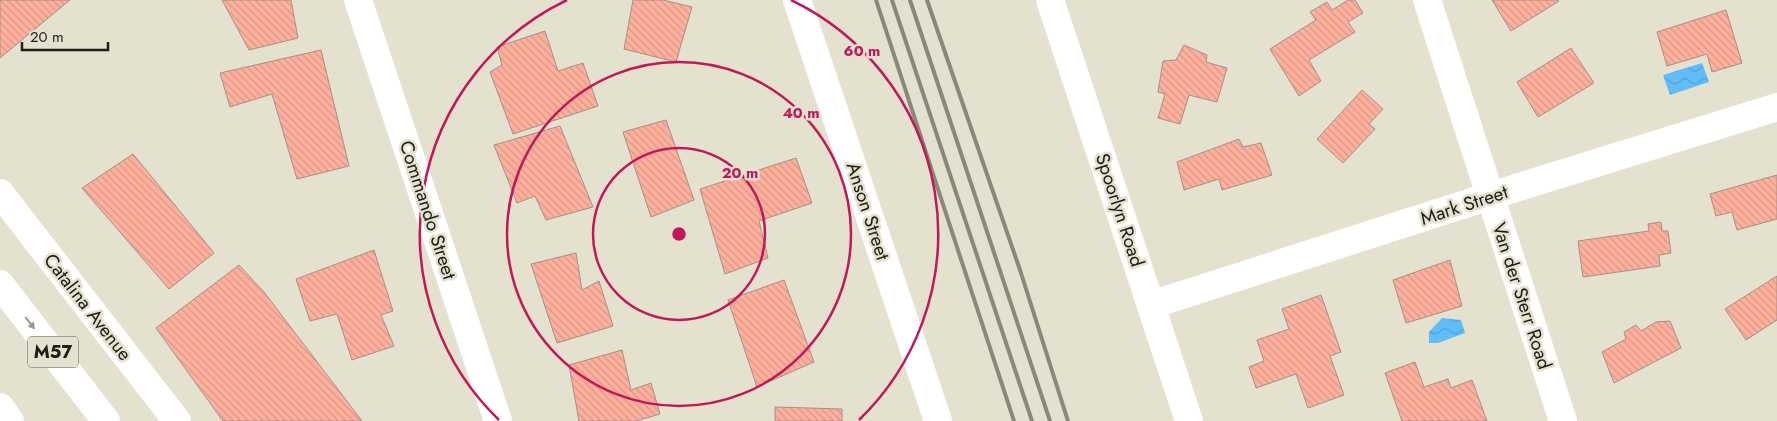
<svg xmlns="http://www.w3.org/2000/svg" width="1777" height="421" viewBox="0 0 1777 421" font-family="Jost,sans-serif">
	<defs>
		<pattern id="water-waves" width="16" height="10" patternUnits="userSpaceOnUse" patternTransform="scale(1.25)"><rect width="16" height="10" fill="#60bdf7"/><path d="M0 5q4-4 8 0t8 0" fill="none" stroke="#53a2d3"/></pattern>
		<pattern id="building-back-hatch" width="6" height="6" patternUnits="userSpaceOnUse" patternTransform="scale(1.25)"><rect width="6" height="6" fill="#feb09c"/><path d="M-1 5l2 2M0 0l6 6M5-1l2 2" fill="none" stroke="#d99786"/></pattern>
	</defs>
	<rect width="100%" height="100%" fill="#e4e1cf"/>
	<g fill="url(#water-waves)">
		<polygon points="1702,63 1709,82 1670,95 1663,75"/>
		<polygon points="1442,318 1461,320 1465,333 1438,343 1429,343 1429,332"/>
	</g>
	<g fill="url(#building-back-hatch)" stroke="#a3908b">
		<polygon points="0,0 70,0 0,58"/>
		<polygon points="222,0 291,0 298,38 249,50"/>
		<polygon points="633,0 663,0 692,7 676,62 624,49"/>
		<polygon points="1348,0 1355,0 1363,13 1348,22 1355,32 1309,60 1321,81 1299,96 1270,49 1316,20 1310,12 1327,2 1332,10"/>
		<polygon points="1492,0 1558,0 1559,1 1511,31"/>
		<polygon points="1726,10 1742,63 1712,72 1707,54 1667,66 1657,32"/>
		<polygon points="545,31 558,71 583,63 598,106 513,134 490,72 502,65 497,47"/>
		<polygon points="1184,45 1207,55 1206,62 1227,68 1217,102 1189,95 1180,124 1158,118 1165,94 1158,92 1163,61 1176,60"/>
		<polygon points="1571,48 1594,83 1538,117 1517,82"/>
		<polygon points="321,50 349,166 297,179 272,94 230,107 220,73"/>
		<polygon points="1362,90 1383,109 1369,124 1375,129 1343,163 1317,139"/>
		<polygon points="666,120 694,200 651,217 623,132"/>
		<polygon points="560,126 593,207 546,220 535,196 517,203 494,145"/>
		<polygon points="1239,139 1243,147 1261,143 1272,175 1222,190 1219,179 1184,190 1177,162"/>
		<polygon points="133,154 214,253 169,289 82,188"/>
		<polygon points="796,158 812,203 759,221 768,258 725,274 700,189"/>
		<polygon points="1777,175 1777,219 1737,230 1732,212 1716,216 1710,194"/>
		<polygon points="1661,222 1662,231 1668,231 1671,253 1659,255 1660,266 1583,277 1578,241 1649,231 1648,224"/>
		<polygon points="374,250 393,311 381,315 394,346 352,360 337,314 310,321 296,279"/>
		<polygon points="576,253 582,290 599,281 613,326 557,343 531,264"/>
		<polygon points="1450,260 1462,306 1406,323 1393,280"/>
		<polygon points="239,265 264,292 362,421 223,421 156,328"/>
		<polygon points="1777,276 1777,320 1746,340 1725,309"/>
		<polygon points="784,280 814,362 757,387 728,300"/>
		<polygon points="1321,295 1341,352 1330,356 1344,395 1308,408 1296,374 1256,388 1249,367 1264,361 1257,340 1289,329 1282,309"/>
		<polygon points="1670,321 1681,348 1614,383 1602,352 1626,339 1624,332 1636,325 1641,331 1656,322"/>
		<polygon points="622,350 631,390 651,383 660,414 636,421 579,421 569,365"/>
		<polygon points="1415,362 1424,387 1448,379 1451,388 1472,380 1487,421 1402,421 1385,373"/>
		<polygon points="775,407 842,409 842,421 775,421"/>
	</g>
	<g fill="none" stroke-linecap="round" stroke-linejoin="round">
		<g stroke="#fff" stroke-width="28">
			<polyline points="358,0 498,421"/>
			<polyline points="797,0 938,421"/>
			<polyline points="1050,0 1189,421"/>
			<polyline points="1427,0 1563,421"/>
			<polyline points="0,193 177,421"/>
			<polyline points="1151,305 1490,196 1777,107"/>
		</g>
		<g stroke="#fff" stroke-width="28">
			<polyline points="0,284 106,421"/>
			<polyline points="0,407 10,421"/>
		</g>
		<g stroke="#8a887b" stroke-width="4">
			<polyline points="876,0 1014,421"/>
			<polyline points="892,0 1032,421"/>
			<polyline points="910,0 1050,421"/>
			<polyline points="927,0 1020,270 1068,421"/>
		</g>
	</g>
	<defs><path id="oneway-solid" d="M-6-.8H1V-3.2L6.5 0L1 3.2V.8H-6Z" transform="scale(1.25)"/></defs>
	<use fill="#9a9996" href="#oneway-solid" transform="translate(30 323) rotate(52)"/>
	<g fill="none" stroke="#c2185b" stroke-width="2.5">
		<circle cx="679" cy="234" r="86"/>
		<circle cx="679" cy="234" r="172"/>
		<path d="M499 420A259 259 0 0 1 567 0M791 0A259 259 0 0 1 859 420"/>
	</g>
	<g text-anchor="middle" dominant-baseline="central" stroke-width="5" stroke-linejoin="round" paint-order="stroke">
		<rect fill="#e4e1cf" stroke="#59584e" stroke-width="1" x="28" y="336.5" width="50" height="31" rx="4"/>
		<g font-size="18" font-weight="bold" fill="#1e1d16">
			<text x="53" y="352">M57</text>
		</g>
		<g font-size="19" fill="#1e1d16" stroke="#e4e1cf">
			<text transform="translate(1464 205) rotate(-18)">Mark Street</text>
			<text transform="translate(428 210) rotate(72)">Commando Street</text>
			<text transform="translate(1120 210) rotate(72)">Spoorlyn Road</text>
			<text transform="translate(868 211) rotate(72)">Anson Street</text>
			<text transform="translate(1522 296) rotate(72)">Van der Sterr Road</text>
			<text transform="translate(88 307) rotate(52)">Catalina Avenue</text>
		</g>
	</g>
	<circle cx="679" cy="234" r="8" fill="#c2185b" stroke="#e4e1cf" stroke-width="2.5"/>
	<g font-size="15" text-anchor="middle" font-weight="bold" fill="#c2185b" stroke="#e4e1cf" stroke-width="5" stroke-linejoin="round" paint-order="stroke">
		<text x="862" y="56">60 m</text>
		<text x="801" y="118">40 m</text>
		<text x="740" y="178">20 m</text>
	</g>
	<path d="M22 42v8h86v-8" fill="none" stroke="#1e1d16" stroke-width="2.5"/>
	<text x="30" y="42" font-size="15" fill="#1e1d16" stroke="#e4e1cf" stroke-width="4" paint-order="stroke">20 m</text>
</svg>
